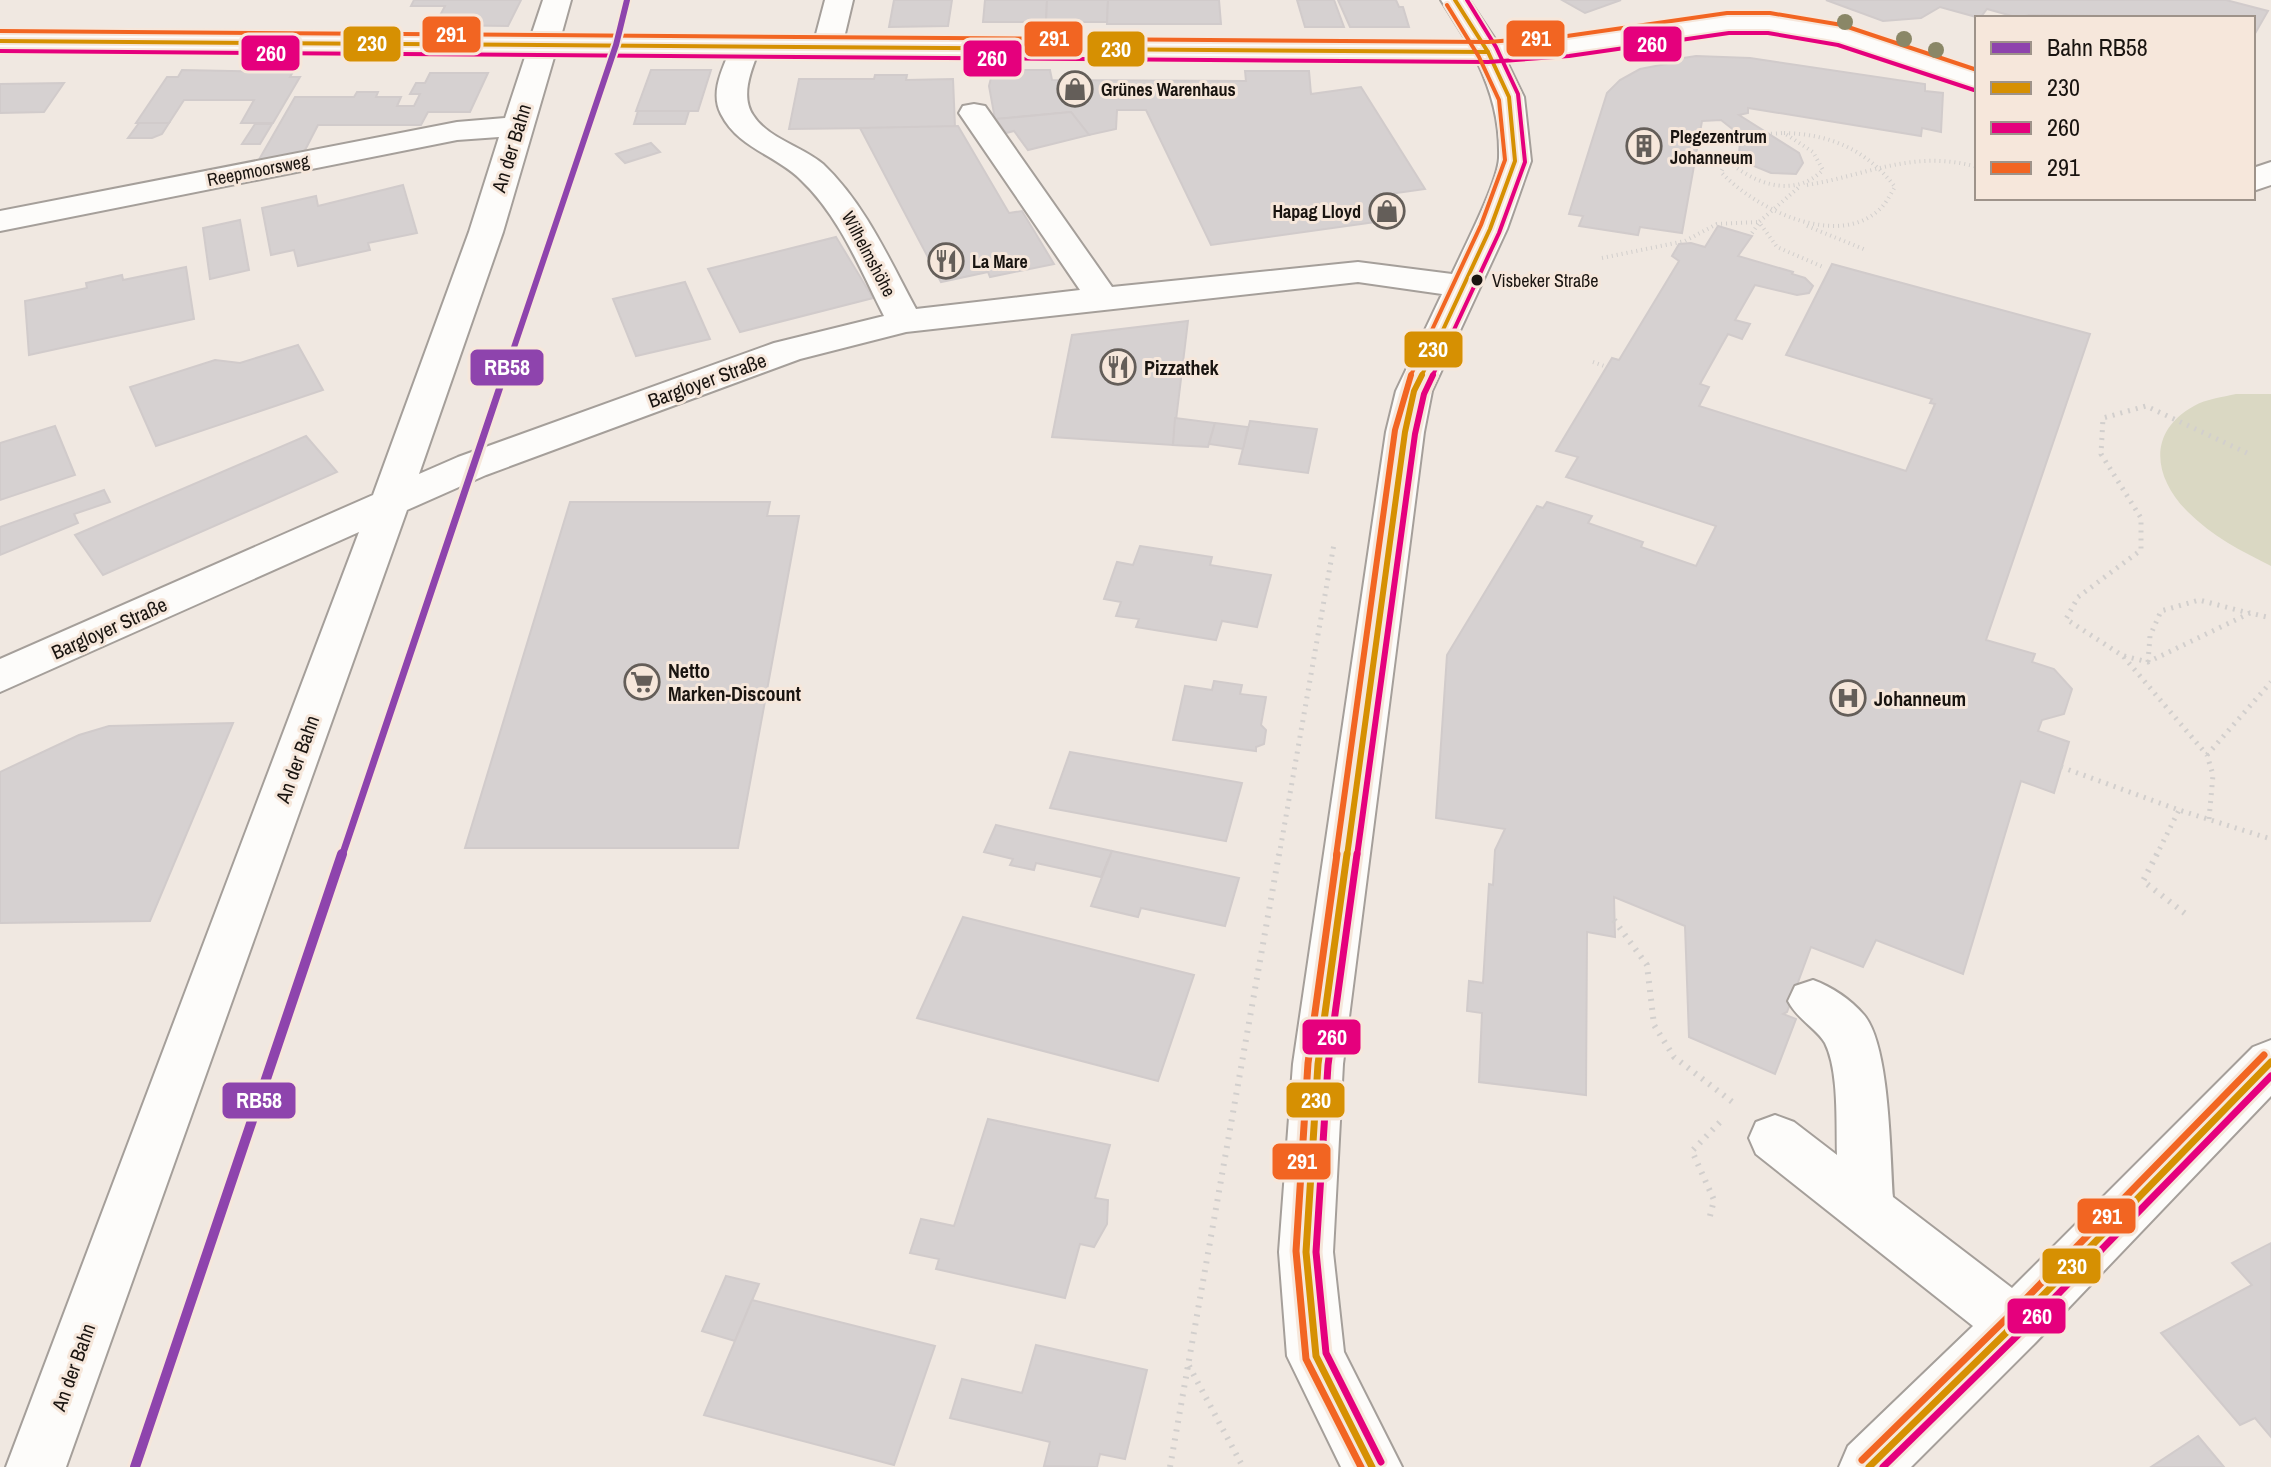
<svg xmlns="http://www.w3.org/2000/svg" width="2271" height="1467" viewBox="0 0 2271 1467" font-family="'Archivo Narrow',sans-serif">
	<rect width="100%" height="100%" fill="#f0e8e1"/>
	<path fill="#dad8c3" d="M2236,394h35v172c-30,-15 -59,-30 -83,-54 -35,-35 -41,-80 6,-106 12,-7 29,-9 42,-12z"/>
	<g fill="#d6d1d1" stroke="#d1cbcb" stroke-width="2">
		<polygon points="414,0 521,0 508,26 435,25 445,6 411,6"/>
		<polygon points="894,0 952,0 948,26 889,27"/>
		<polygon points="985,0 1047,0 1046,22 983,22"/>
		<polygon points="1047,0 1108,0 1107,22 1046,22"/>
		<polygon points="1108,0 1219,0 1221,24 1107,24"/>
		<polygon points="1297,0 1334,0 1344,27 1305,27"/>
		<polygon points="1338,0 1396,0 1399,7 1403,7 1409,27 1350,27"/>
		<polygon points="1562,0 1621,0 1585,13"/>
		<polygon points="1826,0 2226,0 2268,11 2253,37 2253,18 2029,15 2019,18 1987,9 1980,18 1940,7 1921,18 1883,21"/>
		<polygon points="1696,56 1750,58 1925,84 1925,91 1943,93 1941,132 1922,128 1921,136 1748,108 1748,113 1739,115 1799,153 1803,163 1796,174 1771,173 1749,164 1739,153 1740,143 1745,139 1721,120 1702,121 1682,233 1640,227 1638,235 1579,226 1583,216 1569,214 1607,93 1620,80 1640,69 1666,64 1664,61"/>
		<polygon points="279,69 294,70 290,77 300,77 273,123 241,123 254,100 184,100 169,123 136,123 167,77 178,77 182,70 278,72"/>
		<polygon points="651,70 711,70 698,111 636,111"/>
		<polygon points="993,70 1050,70 1052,80 1246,81 1245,71 1309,71 1311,94 1361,87 1425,189 1375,196 1390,220 1211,245 1146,110 1117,110 1116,129 1089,135 1071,112 995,119 989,86"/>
		<polygon points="430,73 488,73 470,112 428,112 421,125 318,125 303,154 257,163 295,97 354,97 357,92 378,92 376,97 401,97 397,106 414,106 420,94 410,94 416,83 425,83"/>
		<polygon points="875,75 907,75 906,80 953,79 955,127 789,129 799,79 874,79"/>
		<polygon points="64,83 44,112 0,113 0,84"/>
		<polygon points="638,111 689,111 685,124 634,124"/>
		<polygon points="1071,112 1089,135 1028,150 1014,131 1006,133 996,119"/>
		<polygon points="139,123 169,123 162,134 152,138 128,138"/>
		<polygon points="255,124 272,124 260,144 242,144"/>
		<polygon points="958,126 1009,213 1022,211 1054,264 990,277 988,272 941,282 860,128"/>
		<polygon points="651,143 660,152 625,163 616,154"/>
		<polygon points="403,185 417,233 368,243 370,250 298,266 294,250 271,255 262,208 316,196 318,206"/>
		<polygon points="240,220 249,270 210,279 203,228"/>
		<polygon points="1718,226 1752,236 1738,256 1793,272 1792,274 1805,278 1813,286 1809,293 1797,295 1755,285 1735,320 1750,324 1742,339 1728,334 1700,384 1709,387 1699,406 1906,471 1935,404 1930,403 1932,399 1786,355 1832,264 2090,334 1986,640 2035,654 2032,662 2054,669 2072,689 2064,714 2042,720 2038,731 2069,742 2054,793 2021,781 1963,974 1876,940 1863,967 1811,947 1787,1012 1783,1014 1796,1019 1775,1074 1689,1037 1685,926 1614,897 1615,937 1587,932 1586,1095 1479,1082 1482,1013 1467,1011 1469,981 1483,983 1489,884 1493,885 1495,850 1505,829 1436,818 1447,655 1537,506 1543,508 1547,502 1592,516 1588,523 1643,542 1641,547 1696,566 1716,526 1566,477 1578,457 1556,451 1612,358 1619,360 1679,261 1672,256 1679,244 1691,243 1705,247"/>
		<polygon points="836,237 873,298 740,332 708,269"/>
		<polygon points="186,267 194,319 29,355 25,301 87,288 86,283 122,275 123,280"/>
		<polygon points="685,282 710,339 636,356 613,299"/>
		<polygon points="1188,321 1173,445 1052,437 1072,335"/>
		<polygon points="298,345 323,390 156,446 130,387 215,360 240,363"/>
		<polygon points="1175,418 1215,423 1208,447 1173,445"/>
		<polygon points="1250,421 1317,429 1308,473 1239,464"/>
		<polygon points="1215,423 1248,427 1243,449 1209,444"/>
		<polygon points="55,426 75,475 0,500 0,443"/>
		<polygon points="306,436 337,472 103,575 75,535"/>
		<polygon points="104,490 110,502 74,514 78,523 0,555 0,527"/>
		<polygon points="570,502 770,502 767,516 799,516 738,848 465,848"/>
		<polygon points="1140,546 1212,557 1210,565 1271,575 1257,627 1222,621 1216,640 1136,627 1139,619 1116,616 1121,602 1104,599 1117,562 1133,565"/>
		<polygon points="1214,681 1242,685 1240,694 1266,697 1261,725 1266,730 1264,744 1256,747 1256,751 1173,740 1185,686 1212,690"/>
		<polygon points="233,723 150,921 0,923 0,772 79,735 109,726"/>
		<polygon points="1070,752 1242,783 1226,841 1050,808"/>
		<polygon points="996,825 1112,851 1101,877 1036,863 1034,870 1010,865 1013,859 984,852"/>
		<polygon points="1112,851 1239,878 1225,926 1141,908 1138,917 1091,906"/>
		<polygon points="963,917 1194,975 1158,1081 917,1018"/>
		<polygon points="988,1119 1110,1145 1095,1198 1108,1200 1107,1224 1094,1247 1080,1244 1065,1298 936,1269 939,1259 910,1253 921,1219 954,1226"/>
		<polygon points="2271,1243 2271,1437 2255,1418 2240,1425 2161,1333 2252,1285 2232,1263"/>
		<polygon points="726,1276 759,1284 735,1341 702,1331"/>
		<polygon points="752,1300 935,1346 894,1465 704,1415"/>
		<polygon points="1036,1345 1147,1370 1125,1459 1100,1454 1097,1467 1044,1466 1050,1442 950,1418 962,1379 1022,1393"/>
		<polygon points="2198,1436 2224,1467 2151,1467"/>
	</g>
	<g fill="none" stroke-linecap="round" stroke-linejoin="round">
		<defs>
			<g id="minor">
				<path d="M543,0h28l-10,36 254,2 10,-38h28l-9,38 624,5 -27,-43h28l28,42 71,-5 160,-23h41l81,15 127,42v19l-143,-47 -65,-11h-41l-160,23 -62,5 18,37 7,64 -24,68 -75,162 -8,41 -81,632 -10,188 11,100 58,115h-61l-54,-111 -8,-104 14,-188 93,-632 10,-41 46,-97 -84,-12 -452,50 -106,27 -314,116 -79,35 -341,957h-60l353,-935 -359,160v-33l373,-164 96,-263 30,-95 -42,3 -457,91v-20l457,-89 48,-4 21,-64 -526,-4v-18l531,4zM555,54l173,1c-8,19 -17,40 -7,59 17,34 55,41 80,66 39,37 59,89 83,136l-110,27 -316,114 -39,17 84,-242zM757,55l720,6c15,32 23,61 22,97 -1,24 -36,92 -47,116l-94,-12 -246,25 -127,-181 -11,-2 -11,2 -4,7 121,177 -164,19c-27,-50 -51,-105 -93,-145 -21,-18 -55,-25 -70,-49 -12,-18 -3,-42 4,-60z"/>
				<polygon points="2271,162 2271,185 2253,191 2253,168"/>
				<path d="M1813,980c19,7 37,19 51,35 26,31 26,140 29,182l119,91 241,-241 18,-7v56l-236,247 -124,124h-72l9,-21 125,-120 -217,-172 -7,-16 7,-16 19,-7 19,7 43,33c-1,-32 2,-84 -12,-112 -8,-14 -27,-23 -37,-42l7,-15z"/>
			</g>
		</defs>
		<use href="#minor" stroke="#a59f9a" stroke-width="4"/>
		<g stroke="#d2cfcd" stroke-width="4" stroke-dasharray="1 4" stroke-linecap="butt">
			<path d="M1784,133c46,1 83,17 111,54 -4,6 -8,15 -14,21 -43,43 -127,0 -160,-36l6,-12c27,24 67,39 96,10l-10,-18z"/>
			<polyline points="1766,134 1784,133"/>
			<path d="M1807,185c61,-10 107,-36 170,-18"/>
			<polyline points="1798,188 1759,222 1777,247 1823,267"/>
			<polyline points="1807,226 1866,250"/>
			<polyline points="1752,233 1759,223"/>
			<polyline points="1602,258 1685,241 1717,224 1759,222"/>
			<polyline points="1593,362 1607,367"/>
		</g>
		<g stroke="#d2cfcd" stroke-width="5" stroke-dasharray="2 6" stroke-linecap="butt">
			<polyline points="2124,656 2148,662 2250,613 2271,618"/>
			<polyline points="2148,662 2150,636 2161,611 2199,600 2249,613"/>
			<polyline points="2207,755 2271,682"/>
			<polyline points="2061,767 2179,810 2271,839"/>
			<polyline points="2209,819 2213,775 2207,755 2123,656 2066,619 2078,597 2141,550 2141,518 2101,454 2103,418 2146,406 2247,453"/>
			<polyline points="1279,856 1334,544"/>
			<polyline points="2156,856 2179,810"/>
		</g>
		<g stroke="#d2cfcd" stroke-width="6" stroke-dasharray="2 7" stroke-linecap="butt">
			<polyline points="2157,854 2143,881 2187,915"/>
			<polyline points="1614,920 1647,965 1654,1025 1674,1057 1735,1104"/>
			<polyline points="1710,1216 1714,1200 1692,1151 1720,1122"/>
			<polyline points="1189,1366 1243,1467"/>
			<polyline points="1170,1467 1279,854"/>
		</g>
		<use href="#minor" fill="#fdfcfa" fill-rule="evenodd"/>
		<defs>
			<g id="bus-1-far2">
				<polyline points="0,41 1488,52"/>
				<polyline points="1421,377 1490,229 1515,161 1509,97 1488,52 1455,0"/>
			</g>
			<polyline id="bus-1-far1" points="1347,856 1405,432 1414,391 1422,375"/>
			<g id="bus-1">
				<polyline points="1347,854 1318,1064 1306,1252 1316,1356 1372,1467"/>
				<polyline points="1869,1467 2015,1324 2271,1062"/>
			</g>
			<g id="bus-2-far2">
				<polyline points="0,51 1488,62 1569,56 1729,33 1768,33 1838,45 1974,90"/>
				<polyline points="1432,377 1499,233 1525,162 1518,94 1496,47 1467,0"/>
			</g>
			<polyline id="bus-2-far1" points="1357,856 1415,434 1424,394 1433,375"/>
			<g id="bus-2">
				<polyline points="1357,854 1328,1065 1316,1252 1326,1353 1381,1462"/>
				<polyline points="1883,1467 2022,1331 2271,1076"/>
			</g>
			<g id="bus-3-far2">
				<polyline points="0,31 1488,42 1567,36 1727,13 1770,13 1842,25 1977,70"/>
				<polyline points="1410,377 1481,225 1505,160 1499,100 1479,57 1447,5"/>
			</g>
			<polyline id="bus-3-far1" points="1336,856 1395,430 1411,375"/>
			<g id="bus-3">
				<polyline points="1337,854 1308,1063 1296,1251 1306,1359 1361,1467"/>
				<polyline points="1862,1460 2008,1317 2264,1055"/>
			</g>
		</defs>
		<use href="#bus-1-far2" stroke="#f6e7db" stroke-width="8"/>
		<use href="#bus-1-far1" stroke="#f6e7db" stroke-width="12"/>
		<use href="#bus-1" stroke="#f6e7db" stroke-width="13"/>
		<use href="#bus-2-far2" stroke="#f6e7db" stroke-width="8"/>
		<use href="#bus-2-far1" stroke="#f6e7db" stroke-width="12"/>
		<use href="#bus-2" stroke="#f6e7db" stroke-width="13"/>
		<use href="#bus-3-far2" stroke="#f6e7db" stroke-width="8"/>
		<use href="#bus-3-far1" stroke="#f6e7db" stroke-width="12"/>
		<use href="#bus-3" stroke="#f6e7db" stroke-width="13"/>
		<use href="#bus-1-far2" stroke="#d69002" stroke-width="4"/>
		<use href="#bus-1-far1" stroke="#d69002" stroke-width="6"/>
		<use href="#bus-1" stroke="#d69002" stroke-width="7"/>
		<use href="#bus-2-far2" stroke="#e5007d" stroke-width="4"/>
		<use href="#bus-2-far1" stroke="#e5007d" stroke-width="6"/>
		<use href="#bus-2" stroke="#e5007d" stroke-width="7"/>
		<use href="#bus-3-far2" stroke="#f26522" stroke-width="4"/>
		<use href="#bus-3-far1" stroke="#f26522" stroke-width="6"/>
		<use href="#bus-3" stroke="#f26522" stroke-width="7"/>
		<defs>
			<polyline id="rail-1-far2" points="504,377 616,45 627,0"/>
			<polyline id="rail-1-far1" points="342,856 504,375"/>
			<polyline id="rail-1" points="135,1467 342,854"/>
		</defs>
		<use href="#rail-1-far2" stroke="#f6e7db" stroke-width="10"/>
		<use href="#rail-1-far1" stroke="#f6e7db" stroke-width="13"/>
		<use href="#rail-1" stroke="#f6e7db" stroke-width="16"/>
		<use href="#rail-1-far2" stroke="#8e44ad" stroke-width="6"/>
		<use href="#rail-1-far1" stroke="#8e44ad" stroke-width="7"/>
		<use href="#rail-1" stroke="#8e44ad" stroke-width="10"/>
	</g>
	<g fill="#8a8767">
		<circle cx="1845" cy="22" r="8"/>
		<circle cx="1904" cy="39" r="8"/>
		<circle cx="1936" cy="50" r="8"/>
	</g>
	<defs>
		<symbol id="shop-ring" viewBox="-11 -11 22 22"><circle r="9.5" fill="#f6e7db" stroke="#645e59" stroke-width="1.5"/><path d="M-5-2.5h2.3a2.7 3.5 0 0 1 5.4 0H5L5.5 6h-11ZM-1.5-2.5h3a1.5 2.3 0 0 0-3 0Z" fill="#645e59"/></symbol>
		<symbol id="building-ring" viewBox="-11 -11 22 22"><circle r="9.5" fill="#f6e7db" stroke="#645e59" stroke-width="1.5"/><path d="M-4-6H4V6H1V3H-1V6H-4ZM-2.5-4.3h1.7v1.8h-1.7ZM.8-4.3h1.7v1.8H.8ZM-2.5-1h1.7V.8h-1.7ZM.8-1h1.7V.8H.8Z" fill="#645e59"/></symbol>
		<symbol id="restaurant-ring" viewBox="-11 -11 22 22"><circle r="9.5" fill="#f6e7db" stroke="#645e59" stroke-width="1.5"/><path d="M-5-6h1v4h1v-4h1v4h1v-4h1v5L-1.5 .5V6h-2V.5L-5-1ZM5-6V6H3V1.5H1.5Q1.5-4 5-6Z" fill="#645e59"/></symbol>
		<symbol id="supermarket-ring" viewBox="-11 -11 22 22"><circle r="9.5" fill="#f6e7db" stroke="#645e59" stroke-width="1.5"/><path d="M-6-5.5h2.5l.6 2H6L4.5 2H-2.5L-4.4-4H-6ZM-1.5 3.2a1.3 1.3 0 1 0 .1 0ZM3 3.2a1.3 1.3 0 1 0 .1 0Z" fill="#645e59"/></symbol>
		<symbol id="hospital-ring" viewBox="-11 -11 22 22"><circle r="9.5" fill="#f6e7db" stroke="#645e59" stroke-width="1.5"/><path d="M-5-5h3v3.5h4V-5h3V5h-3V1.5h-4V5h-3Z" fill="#645e59"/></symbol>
	</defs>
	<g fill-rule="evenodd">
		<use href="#shop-ring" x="1055" y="69" width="40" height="40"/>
		<use href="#building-ring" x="1624" y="126" width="40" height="40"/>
		<use href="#shop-ring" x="1367" y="191" width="40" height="40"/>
		<use href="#restaurant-ring" x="926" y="241" width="40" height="40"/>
		<use href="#restaurant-ring" x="1098" y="347" width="40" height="40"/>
		<use href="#supermarket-ring" x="622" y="662" width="40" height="40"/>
		<use href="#hospital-ring" x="1828" y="678" width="40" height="40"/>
	</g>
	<circle fill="#191410" stroke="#f6e7db" stroke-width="3" cx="1477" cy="280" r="7"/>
	<g text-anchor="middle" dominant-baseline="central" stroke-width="6" stroke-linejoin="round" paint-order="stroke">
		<g font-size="18" font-weight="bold" fill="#191410" stroke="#f6e7db" text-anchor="start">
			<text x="1101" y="89">Grünes Warenhaus</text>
			<text x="1670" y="136">Plegezentrum<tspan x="1670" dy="21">Johanneum</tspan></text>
			<text x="1361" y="211" text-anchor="end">Hapag Lloyd</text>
			<text x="972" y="261">La Mare</text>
		</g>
		<g font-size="18" fill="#191410" stroke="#f6e7db">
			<text transform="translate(258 170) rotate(-11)">Reepmoorsweg</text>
			<text transform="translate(869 254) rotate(62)">Wilhelmshöhe</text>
		</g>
		<g font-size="18" fill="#191410" stroke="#f6e7db" text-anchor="start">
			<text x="1492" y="280">Visbeker Straße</text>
		</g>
		<g font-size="20" fill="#191410" stroke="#f6e7db">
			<text transform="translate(511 148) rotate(-73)">An der Bahn</text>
			<text transform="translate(707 380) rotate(-20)">Bargloyer Straße</text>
			<text transform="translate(109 628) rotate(-24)">Bargloyer Straße</text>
			<text transform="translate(297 759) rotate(-70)">An der Bahn</text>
			<text transform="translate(73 1367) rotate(-70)">An der Bahn</text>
		</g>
		<g font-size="20" font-weight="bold" fill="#191410" stroke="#f6e7db" text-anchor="start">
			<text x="1144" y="367">Pizzathek</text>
			<text x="668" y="670">Netto<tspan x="668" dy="23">Marken-Discount</tspan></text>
			<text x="1874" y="698">Johanneum</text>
		</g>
	</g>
	<g stroke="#f6e7db" stroke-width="3">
		<rect x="421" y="15" width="61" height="39" rx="8" fill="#f26522"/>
		<rect x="1505" y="19" width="61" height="39" rx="8" fill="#f26522"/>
		<rect x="1023" y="20" width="61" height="38" rx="8" fill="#f26522"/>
		<rect x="342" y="25" width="60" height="38" rx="8" fill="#d69002"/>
		<rect x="1622" y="25" width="61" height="38" rx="8" fill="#e5007d"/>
		<rect x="1086" y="30" width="60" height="38" rx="8" fill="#d69002"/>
		<rect x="240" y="34" width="61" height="38" rx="8" fill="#e5007d"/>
		<rect x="962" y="39" width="61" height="39" rx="8" fill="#e5007d"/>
		<rect x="1403" y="330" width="61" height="39" rx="8" fill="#d69002"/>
		<rect x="469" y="348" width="76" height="39" rx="8" fill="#8e44ad"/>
		<rect x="1301" y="1018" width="61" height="38" rx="8" fill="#e5007d"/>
		<rect x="1285" y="1081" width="61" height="38" rx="8" fill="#d69002"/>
		<rect x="221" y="1081" width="76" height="39" rx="8" fill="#8e44ad"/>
		<rect x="1271" y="1142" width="61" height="39" rx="8" fill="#f26522"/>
		<rect x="2076" y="1197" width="61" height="38" rx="8" fill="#f26522"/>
		<rect x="2041" y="1247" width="61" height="38" rx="8" fill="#d69002"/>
		<rect x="2006" y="1297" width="61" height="38" rx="8" fill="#e5007d"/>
	</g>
	<g font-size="22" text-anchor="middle" font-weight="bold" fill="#fff">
		<text x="451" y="42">291</text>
		<text x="1536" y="46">291</text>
		<text x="1054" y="46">291</text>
		<text x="372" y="51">230</text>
		<text x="1652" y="52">260</text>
		<text x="1116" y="57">230</text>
		<text x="271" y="61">260</text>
		<text x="992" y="66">260</text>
		<text x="1433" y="357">230</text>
		<text x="507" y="375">RB58</text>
		<text x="1332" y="1045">260</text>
		<text x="1316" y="1108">230</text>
		<text x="259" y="1108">RB58</text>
		<text x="1302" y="1169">291</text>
		<text x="2107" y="1224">291</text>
		<text x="2072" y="1274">230</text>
		<text x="2037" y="1324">260</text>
	</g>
	<rect x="1975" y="16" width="280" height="184" fill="#f6e7db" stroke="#9e938a" stroke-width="2"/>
	<rect x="1991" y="42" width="40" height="12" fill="#8e44ad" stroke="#9e938a" stroke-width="2"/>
	<text x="2047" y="56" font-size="24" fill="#191410">Bahn RB58</text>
	<rect x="1991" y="82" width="40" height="12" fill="#d69002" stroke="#9e938a" stroke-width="2"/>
	<text x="2047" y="96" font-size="24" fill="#191410">230</text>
	<rect x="1991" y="122" width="40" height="12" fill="#e5007d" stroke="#9e938a" stroke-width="2"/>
	<text x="2047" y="136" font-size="24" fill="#191410">260</text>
	<rect x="1991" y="162" width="40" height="12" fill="#f26522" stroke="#9e938a" stroke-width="2"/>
	<text x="2047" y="176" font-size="24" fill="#191410">291</text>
</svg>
